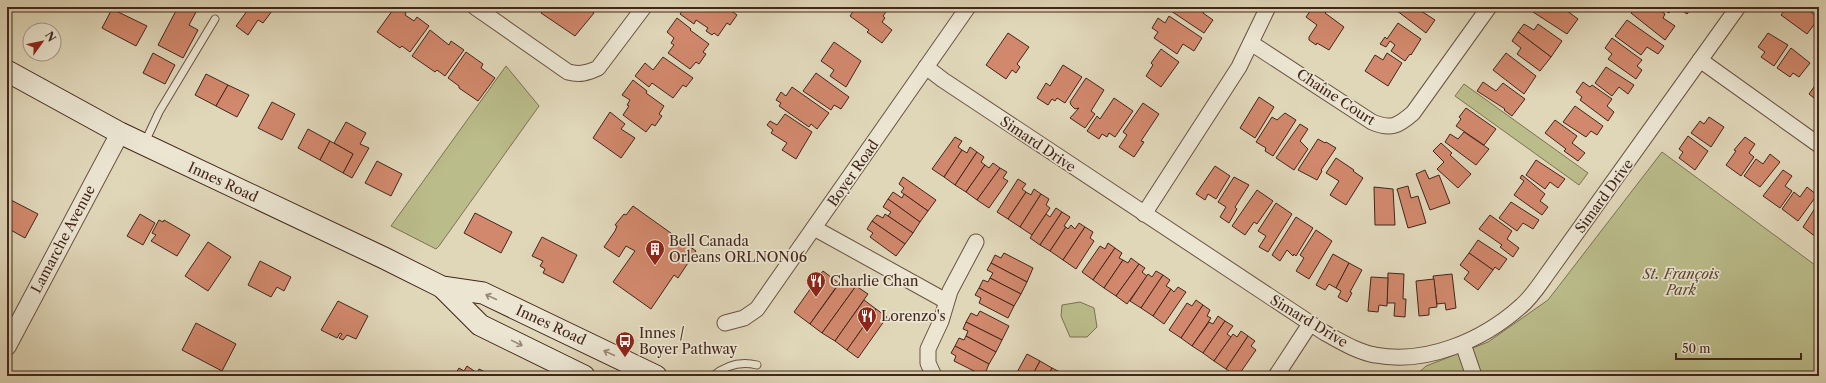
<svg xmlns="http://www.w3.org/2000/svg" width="1826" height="383" viewBox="0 0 1826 383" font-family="'Libre Caslon Text',serif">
	<rect width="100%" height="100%" fill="#e0d7b9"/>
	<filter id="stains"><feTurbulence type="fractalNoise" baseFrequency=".005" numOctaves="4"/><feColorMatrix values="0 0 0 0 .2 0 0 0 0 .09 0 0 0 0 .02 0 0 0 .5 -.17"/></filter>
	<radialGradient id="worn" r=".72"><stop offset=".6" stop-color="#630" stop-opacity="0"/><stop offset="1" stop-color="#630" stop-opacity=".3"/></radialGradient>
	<g fill="#babc8a" stroke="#7e7152">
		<polygon points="506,66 539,106 439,246 436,249 391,226"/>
		<polygon points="1464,84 1588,173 1579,185 1455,96"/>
		<polygon points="1662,152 1819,268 1819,376 1415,376 1426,366 1488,342 1548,300"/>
		<polygon points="1080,302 1094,308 1097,327 1087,337 1070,337 1061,316 1062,305"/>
	</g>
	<g fill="#d1886c" stroke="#43261b">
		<polygon points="178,7 187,7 196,12 189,25 198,30 183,58 158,45"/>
		<polygon points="250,7 266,7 272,11 263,23 258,20 248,35 236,26"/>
		<polygon points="395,7 398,7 406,13 405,15 414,21 417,17 429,26 410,52 402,46 400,48 377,32"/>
		<polygon points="546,7 586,7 594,13 575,36 541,13"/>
		<polygon points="685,7 726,7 737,15 730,25 727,23 718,36 714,33 712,35 706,31 708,28 696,20 694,24 680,14"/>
		<polygon points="856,7 885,7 888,9 883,16 885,18 882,22 892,30 882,43 867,32 869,30 850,16"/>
		<polygon points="1174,7 1206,7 1203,13 1213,20 1204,33 1171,11"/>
		<polygon points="1313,7 1322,7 1327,11 1325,13 1344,27 1329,50 1317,43 1316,45 1309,40 1309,37 1317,25 1306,17"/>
		<polygon points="1332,7 1342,7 1339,11"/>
		<polygon points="1392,7 1420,7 1418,9 1435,20 1426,33"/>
		<polygon points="1537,7 1544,7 1547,9 1549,7 1562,7 1578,19 1567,34 1533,12"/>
		<polygon points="1569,7 1578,7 1575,11"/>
		<polygon points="1635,7 1655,7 1665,14 1663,18 1675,26 1665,40 1631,13"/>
		<polygon points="1660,7 1673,7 1669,13"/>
		<polygon points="1677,7 1692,7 1687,14"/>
		<polygon points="1787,7 1790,7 1797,12 1801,7 1804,7 1819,18 1807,34 1781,15"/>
		<polygon points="1809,7 1819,7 1819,14"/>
		<polygon points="112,9 147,26 136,46 102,28"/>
		<polygon points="1169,16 1202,38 1194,51 1183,44 1177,54 1154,38 1158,32 1152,28 1158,18 1165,23"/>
		<polygon points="677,18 691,29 690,30 709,44 703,52 706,54 699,64 696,62 690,69 668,53 674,45 671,43 674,38 667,32"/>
		<polygon points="1627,20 1664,46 1658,54 1647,47 1641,55 1615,36"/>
		<polygon points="1398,23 1421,39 1411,55 1410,54 1405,61 1391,51 1395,45 1390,41 1386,47 1380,44 1385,37 1387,39"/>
		<polygon points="1524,24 1534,30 1538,24 1562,41 1551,57 1518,32"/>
		<polygon points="430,30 449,45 451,41 464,50 445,76 437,70 435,72 412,56"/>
		<polygon points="1518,32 1551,57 1540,71 1517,54 1521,48 1512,41"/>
		<polygon points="1008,33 1029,47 1017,64 1020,67 1016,73 1012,70 1006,79 986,65"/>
		<polygon points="1768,33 1788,45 1774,66 1761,57 1765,52 1758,47"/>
		<polygon points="1612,38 1642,60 1637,66 1642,70 1636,79 1608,59 1612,54 1605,48"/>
		<polygon points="834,42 861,61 846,87 830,76 834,70 821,61"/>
		<polygon points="1791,48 1810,63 1799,77 1793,73 1790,77 1777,68"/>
		<polygon points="1161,49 1179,62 1161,87 1146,76 1153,65 1151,63"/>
		<polygon points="466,52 483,64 481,68 495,78 478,101 459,88 459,86 448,78"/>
		<polygon points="153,53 175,65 165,84 143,73"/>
		<polygon points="1387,53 1402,63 1388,86 1365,71 1375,55 1383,60"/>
		<polygon points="1506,53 1536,76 1524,94 1493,70"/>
		<polygon points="663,57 693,78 686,87 683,85 673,98 652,83 649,87 635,76 645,63 653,70"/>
		<polygon points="1063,65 1082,77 1065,103 1057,98 1055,101 1052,99 1048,105 1037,98 1046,83 1050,86"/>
		<polygon points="1606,67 1634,85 1628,94 1619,87 1612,96 1595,83"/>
		<polygon points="816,73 849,97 841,109 834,105 831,110 803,91"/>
		<polygon points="206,74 228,85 216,106 195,95"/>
		<polygon points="1086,78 1104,90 1091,111 1095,114 1085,128 1070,118 1079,108 1075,109 1071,105 1070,102"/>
		<polygon points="633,80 647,91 646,93 664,106 659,114 662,116 655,126 652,124 646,132 623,115 629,106 627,105 630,100 622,95"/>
		<polygon points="1819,80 1819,102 1809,94"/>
		<polygon points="1483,82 1496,91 1503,83 1525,99 1512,116 1504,110 1505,109 1477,91"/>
		<polygon points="1583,82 1590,87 1592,85 1612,99 1607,106 1614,112 1608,121 1580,100 1582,97 1576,92"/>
		<polygon points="228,85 249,95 237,117 216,106"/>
		<polygon points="792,87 829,113 817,129 811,124 809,127 779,106 781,103 776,100 781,92 786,96"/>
		<polygon points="1259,97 1274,107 1255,138 1240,128"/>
		<polygon points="1114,98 1133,111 1115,137 1109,133 1107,137 1102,134 1099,139 1087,131 1097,116 1100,119"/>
		<polygon points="272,102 295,114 282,140 258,128"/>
		<polygon points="1143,103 1159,114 1141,141 1144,142 1134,157 1119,147 1127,135 1123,132"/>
		<polygon points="1575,106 1603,126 1597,135 1591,131 1586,137 1563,122"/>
		<polygon points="1466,108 1496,129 1484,145 1456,126 1461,119 1459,117"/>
		<polygon points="610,112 625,124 621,129 635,138 621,158 593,138"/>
		<polygon points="1285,113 1296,120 1273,156 1265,151 1266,148 1256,142 1272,117 1277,120"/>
		<polygon points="785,114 812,132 796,159 782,150 787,143 771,133 773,130 767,125 770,121 777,125"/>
		<polygon points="1709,117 1724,127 1711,147 1691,133 1700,121 1704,124"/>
		<polygon points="1555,120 1577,136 1572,143 1585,153 1578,161 1564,151 1566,149 1545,133"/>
		<polygon points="346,122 366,133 360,144 369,148 352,178 343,173 353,154 334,143"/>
		<polygon points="1300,124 1308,129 1300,141 1308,149 1294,170 1276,158"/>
		<polygon points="308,129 330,141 320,160 298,148"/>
		<polygon points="1464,132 1489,149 1476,165 1445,142 1450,134 1458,139"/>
		<polygon points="1688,136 1708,151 1695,170 1679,158 1683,152 1679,149"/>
		<polygon points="955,137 962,141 958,147 962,150 944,177 932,169"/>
		<polygon points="1745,137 1755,144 1749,153 1754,157 1741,176 1726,165 1736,151 1734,150"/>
		<polygon points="1318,139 1325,143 1326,142 1336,148 1321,170 1322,171 1317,180 1298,170"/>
		<polygon points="330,141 353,154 343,173 320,160"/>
		<polygon points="1441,143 1452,153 1450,155 1471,174 1458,188 1437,169 1444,162 1433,151"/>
		<polygon points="970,147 977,152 955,185 944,177 962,150 967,153"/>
		<polygon points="977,152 984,157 981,162 985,165 966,192 955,185"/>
		<polygon points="1770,154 1780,162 1760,187 1744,176 1756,159 1763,164"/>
		<polygon points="1336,158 1354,170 1353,171 1363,178 1346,205 1330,195 1339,181 1326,173"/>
		<polygon points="1536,160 1565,179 1558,188 1550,182 1545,189 1526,175"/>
		<polygon points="377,161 402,174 391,196 365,183"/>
		<polygon points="993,163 1000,168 977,200 966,192 985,165 989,168"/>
		<polygon points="1215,166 1230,176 1216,199 1208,194 1205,200 1196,194"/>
		<polygon points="1000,168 1007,172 1003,178 1008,181 989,208 977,200"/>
		<polygon points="1425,170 1429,179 1439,175 1450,203 1430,210 1416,174"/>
		<polygon points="1783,170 1792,176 1785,186 1792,191 1780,208 1763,196"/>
		<polygon points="1522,175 1545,194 1540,201 1548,207 1542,215 1514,195 1524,181 1520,178"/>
		<polygon points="903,177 936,200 928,211 901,192 904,188 899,184"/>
		<polygon points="1234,177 1249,185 1235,207 1237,209 1229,223 1220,217 1226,207 1218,202"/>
		<polygon points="1018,179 1026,184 1022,189 1026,192 1008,219 997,212"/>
		<polygon points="1408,186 1411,198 1418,196 1426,223 1408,228 1397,189"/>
		<polygon points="1374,187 1393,189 1395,225 1375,225"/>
		<polygon points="1807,187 1817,195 1798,221 1782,209 1794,192 1800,197"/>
		<polygon points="1034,189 1041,194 1020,227 1008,219 1026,192 1031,195"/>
		<polygon points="1257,190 1273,201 1257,224 1254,222 1245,235 1232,226"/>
		<polygon points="893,192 902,198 904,194 928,211 920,222 888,199"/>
		<polygon points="1041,194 1049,199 1046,205 1050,208 1032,235 1020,227"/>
		<polygon points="7,198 38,214 25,238 7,228"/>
		<polygon points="888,199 920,222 913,233 888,216 891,212 883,207"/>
		<polygon points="1511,202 1539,220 1533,229 1523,223 1517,231 1499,218"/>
		<polygon points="1819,202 1819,235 1817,238 1803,227"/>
		<polygon points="1276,203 1292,214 1268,252 1259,247 1266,236 1258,231"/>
		<polygon points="633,206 696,251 678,278 674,275 651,309 613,282 635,251 626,246 619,257 604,247 615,231 617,226 615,225 624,214 626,215"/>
		<polygon points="1056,208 1062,212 1040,245 1030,238 1046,214 1050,217"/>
		<polygon points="1062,212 1070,217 1064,226 1066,227 1050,251 1040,245"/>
		<polygon points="475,213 512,232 501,253 464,233"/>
		<polygon points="140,214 155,223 143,245 127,236"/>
		<polygon points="885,214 913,233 905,244 872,221 877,215 883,218"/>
		<polygon points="1490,215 1512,231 1507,239 1519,248 1513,257 1500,247 1502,245 1479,229"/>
		<polygon points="1296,217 1313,228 1296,256 1294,254 1293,256 1287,250 1280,261 1272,255"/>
		<polygon points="159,220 163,222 164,220 190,235 177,256 151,241 156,235 152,233"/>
		<polygon points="872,221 905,244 896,256 870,237 873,233 867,229"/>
		<polygon points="1079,223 1085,227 1063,260 1050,251 1066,227 1068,229 1071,225 1075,229"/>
		<polygon points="1085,227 1093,232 1090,238 1094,241 1076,269 1063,260"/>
		<polygon points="1316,230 1332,241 1309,279 1296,271 1304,258 1300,255"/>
		<polygon points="542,237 577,255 563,283 543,273 545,269 540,266 543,261 532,256"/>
		<polygon points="1478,240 1507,259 1499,270 1495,267 1493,270 1469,253"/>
		<polygon points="208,242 231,257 208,291 185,276"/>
		<polygon points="1108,243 1115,248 1093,280 1082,272 1100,246 1105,249"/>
		<polygon points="1115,248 1122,253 1119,258 1123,260 1104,288 1093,280"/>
		<polygon points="1004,253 1033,268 1027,282 991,263 995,255 1001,258"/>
		<polygon points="1469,253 1493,270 1478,290 1464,279 1469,272 1460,265"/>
		<polygon points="1333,254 1349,263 1336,288 1329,284 1325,290 1316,285"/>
		<polygon points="1131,258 1139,264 1116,296 1104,288 1123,260 1128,263"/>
		<polygon points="260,261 291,277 284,291 277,287 271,297 248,285"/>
		<polygon points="991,263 1027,282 1021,294 990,278 993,273 987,270"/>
		<polygon points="1349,263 1362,270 1350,292 1352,293 1347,302 1338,297 1341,291 1336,288"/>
		<polygon points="1139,264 1145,268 1142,272 1147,276 1127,304 1116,296"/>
		<polygon points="823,271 839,283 810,324 794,312"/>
		<polygon points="1156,271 1163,275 1141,308 1130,301 1148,274 1152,277"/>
		<polygon points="1388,273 1404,274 1403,299 1406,299 1405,317 1394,316 1395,303 1387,303"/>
		<polygon points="1452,274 1456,308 1446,310 1445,303 1437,304 1433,276"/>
		<polygon points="1163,275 1170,280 1166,286 1171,289 1153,316 1141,308"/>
		<polygon points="844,277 856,286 822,333 810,324"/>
		<polygon points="1371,277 1388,278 1387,306 1379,305 1378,312 1368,311"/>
		<polygon points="990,278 1021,294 1014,306 979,288 983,280 988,282"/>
		<polygon points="1434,279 1437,307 1429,308 1429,315 1419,316 1416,281"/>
		<polygon points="856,286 868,294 835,341 822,333"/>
		<polygon points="1178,287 1186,292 1164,324 1153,316 1171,289 1174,292"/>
		<polygon points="979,288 1014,306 1008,318 979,303 981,298 975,295"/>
		<polygon points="864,300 876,309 847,350 835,341"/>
		<polygon points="1196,300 1203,305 1181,338 1169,330 1187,303 1192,306"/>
		<polygon points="338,301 368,316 356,339 347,335 343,340 339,338 342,334 340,333 337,338 321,330"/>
		<polygon points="1203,305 1210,310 1207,316 1211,318 1192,346 1181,338"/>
		<polygon points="876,309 887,317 858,358 847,350"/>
		<polygon points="980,311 1009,326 1002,340 966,322 971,313 977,316"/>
		<polygon points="1218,316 1225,321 1203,353 1192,346 1209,322 1213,324"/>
		<polygon points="1225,321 1233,326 1227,334 1231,337 1214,361 1203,353"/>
		<polygon points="966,322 1002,340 996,352 966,336 968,331 963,329"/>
		<polygon points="196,323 236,344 222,371 182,350"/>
		<polygon points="1241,331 1248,336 1226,369 1214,361 1233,334 1237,337"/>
		<polygon points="966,336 996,352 989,364 955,346 959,338 964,340"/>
		<polygon points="1248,336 1255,341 1251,346 1256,350 1238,376 1236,376 1226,369"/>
		<polygon points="955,346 989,364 984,376 954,361 956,356 951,353"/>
		<polygon points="1027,354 1040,361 1032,376 1015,376"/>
		<polygon points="1040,361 1052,368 1048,376 1032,376"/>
		<polygon points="467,366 477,373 479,369 487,373 485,376 454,376 459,368 464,371"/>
		<polygon points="1052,368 1064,374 1063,376 1048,376"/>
	</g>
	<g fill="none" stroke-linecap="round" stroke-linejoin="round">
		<defs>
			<g id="service">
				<polyline points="145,142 159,112 215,19"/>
				<path d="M713,376c13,-11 28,-15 44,-11"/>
			</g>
			<g id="minor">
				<path d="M475,7l93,65c12,3 19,1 30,-4l46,-61"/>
				<path d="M1251,43l121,79c19,8 26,4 41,-9l76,-106"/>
				<polyline points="1700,60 1819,145"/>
				<path d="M926,67l17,13 382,253c15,8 32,19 50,22 51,10 108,-15 145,-48 10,-8 18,-20 25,-30l193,-270"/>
				<polyline points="1144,214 1239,67 1268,7"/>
				<polyline points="814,228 946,301"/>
				<polyline points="725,323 744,318 757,309 968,7"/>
				<polyline points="1463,344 1474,376"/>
				<polyline points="934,376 928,363 928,349 941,321 950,291 976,242"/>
				<polyline points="1276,376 1310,324"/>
			</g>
			<polyline id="tertiary" points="7,346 120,133"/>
			<g id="secondary">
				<polyline points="7,71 120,133 384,258 442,287 483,293 656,376"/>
				<polyline points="442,287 480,325 584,376"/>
			</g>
		</defs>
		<use href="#service" stroke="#6a5242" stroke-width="9"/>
		<use href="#minor" stroke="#6a5242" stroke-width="17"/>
		<use href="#tertiary" stroke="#6a5242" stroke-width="20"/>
		<use href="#secondary" stroke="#43261b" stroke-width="23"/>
		<use href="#service" stroke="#ebe5d2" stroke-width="7"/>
		<use href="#minor" stroke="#ebe5d2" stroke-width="15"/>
		<use href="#tertiary" stroke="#ebe5d2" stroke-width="18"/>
		<use href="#secondary" stroke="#ebe5d2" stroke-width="21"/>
	</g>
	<defs><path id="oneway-shaft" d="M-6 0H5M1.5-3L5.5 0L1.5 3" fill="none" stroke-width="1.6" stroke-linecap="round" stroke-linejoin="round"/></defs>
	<g stroke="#978676">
		<use href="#oneway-shaft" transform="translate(491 297) rotate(-155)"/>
		<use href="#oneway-shaft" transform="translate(517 343) rotate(26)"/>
		<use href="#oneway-shaft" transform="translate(609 353) rotate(-155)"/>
	</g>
	<defs>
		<symbol id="building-pin" viewBox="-11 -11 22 30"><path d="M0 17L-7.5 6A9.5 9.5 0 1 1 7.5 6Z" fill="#8f2418" stroke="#ebe5d2"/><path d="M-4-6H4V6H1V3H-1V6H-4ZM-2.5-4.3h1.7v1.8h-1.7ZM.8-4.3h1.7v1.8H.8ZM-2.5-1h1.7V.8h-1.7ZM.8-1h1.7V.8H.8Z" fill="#fff"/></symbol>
		<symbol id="restaurant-pin" viewBox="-11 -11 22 30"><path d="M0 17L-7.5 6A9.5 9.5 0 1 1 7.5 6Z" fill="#8f2418" stroke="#ebe5d2"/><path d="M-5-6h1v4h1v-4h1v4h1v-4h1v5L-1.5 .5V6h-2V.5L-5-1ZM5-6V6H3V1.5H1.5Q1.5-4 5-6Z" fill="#fff"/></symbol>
		<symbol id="bus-pin" viewBox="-11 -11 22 30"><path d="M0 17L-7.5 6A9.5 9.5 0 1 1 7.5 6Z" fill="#8f2418" stroke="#ebe5d2"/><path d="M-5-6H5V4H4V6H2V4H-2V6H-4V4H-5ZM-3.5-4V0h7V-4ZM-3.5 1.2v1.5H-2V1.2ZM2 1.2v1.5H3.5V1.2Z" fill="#fff"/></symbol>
	</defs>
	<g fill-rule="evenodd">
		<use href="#building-pin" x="644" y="238" width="22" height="30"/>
		<use href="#restaurant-pin" x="805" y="270" width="22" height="30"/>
		<use href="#restaurant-pin" x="856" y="305" width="22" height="30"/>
		<use href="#bus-pin" x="614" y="330" width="22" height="30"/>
	</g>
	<g text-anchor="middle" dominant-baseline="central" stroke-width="3.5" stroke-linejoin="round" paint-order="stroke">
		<g font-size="14" fill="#43261b" stroke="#ebe5d2">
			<text transform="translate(1336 97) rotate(33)">Chaîne Court</text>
			<text transform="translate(1038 144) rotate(34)">Simard Drive</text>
			<text transform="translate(853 173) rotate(-55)">Boyer Road</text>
			<text transform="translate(223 182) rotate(25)">Innes Road</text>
			<text transform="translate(1604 196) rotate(-54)">Simard Drive</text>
			<text transform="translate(63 239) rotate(-62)">Lamarche Avenue</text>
			<text transform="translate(1309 321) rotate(31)">Simard Drive</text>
			<text transform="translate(551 325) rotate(25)">Innes Road</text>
		</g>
		<g font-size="14" fill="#43261b" stroke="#ebe5d2" text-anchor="start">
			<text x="669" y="241">Bell Canada<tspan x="669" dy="16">Orleans ORLNON06</tspan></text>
			<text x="830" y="281">Charlie Chan</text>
			<text x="881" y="316">Lorenzo's</text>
			<text x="639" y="333">Innes /<tspan x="639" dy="16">Boyer Pathway</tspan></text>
		</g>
		<g font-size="14" font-style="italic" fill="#5b4431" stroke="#ebe5d2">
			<text x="1681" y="274">St. François<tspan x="1681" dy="16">Park</tspan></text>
		</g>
	</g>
	<rect width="1826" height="383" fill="none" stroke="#e0d7b9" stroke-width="24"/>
	<rect x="8" y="8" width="1810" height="367" fill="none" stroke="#43261b" stroke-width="2"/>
	<rect x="12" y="12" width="1802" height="359" fill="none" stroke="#43261b"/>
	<g transform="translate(42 42) rotate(57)"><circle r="19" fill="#ebe5d2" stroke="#a89989"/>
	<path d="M0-3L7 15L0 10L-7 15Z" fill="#8f2418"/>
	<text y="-6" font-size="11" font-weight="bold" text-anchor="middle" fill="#43261b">N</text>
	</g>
	<path d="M1676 353v6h125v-6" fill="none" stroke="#43261b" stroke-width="2"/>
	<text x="1682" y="353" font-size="12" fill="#43261b" stroke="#ebe5d2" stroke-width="3" paint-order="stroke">50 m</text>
	<rect width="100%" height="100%" filter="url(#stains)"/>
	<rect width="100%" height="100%" fill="url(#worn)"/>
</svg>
